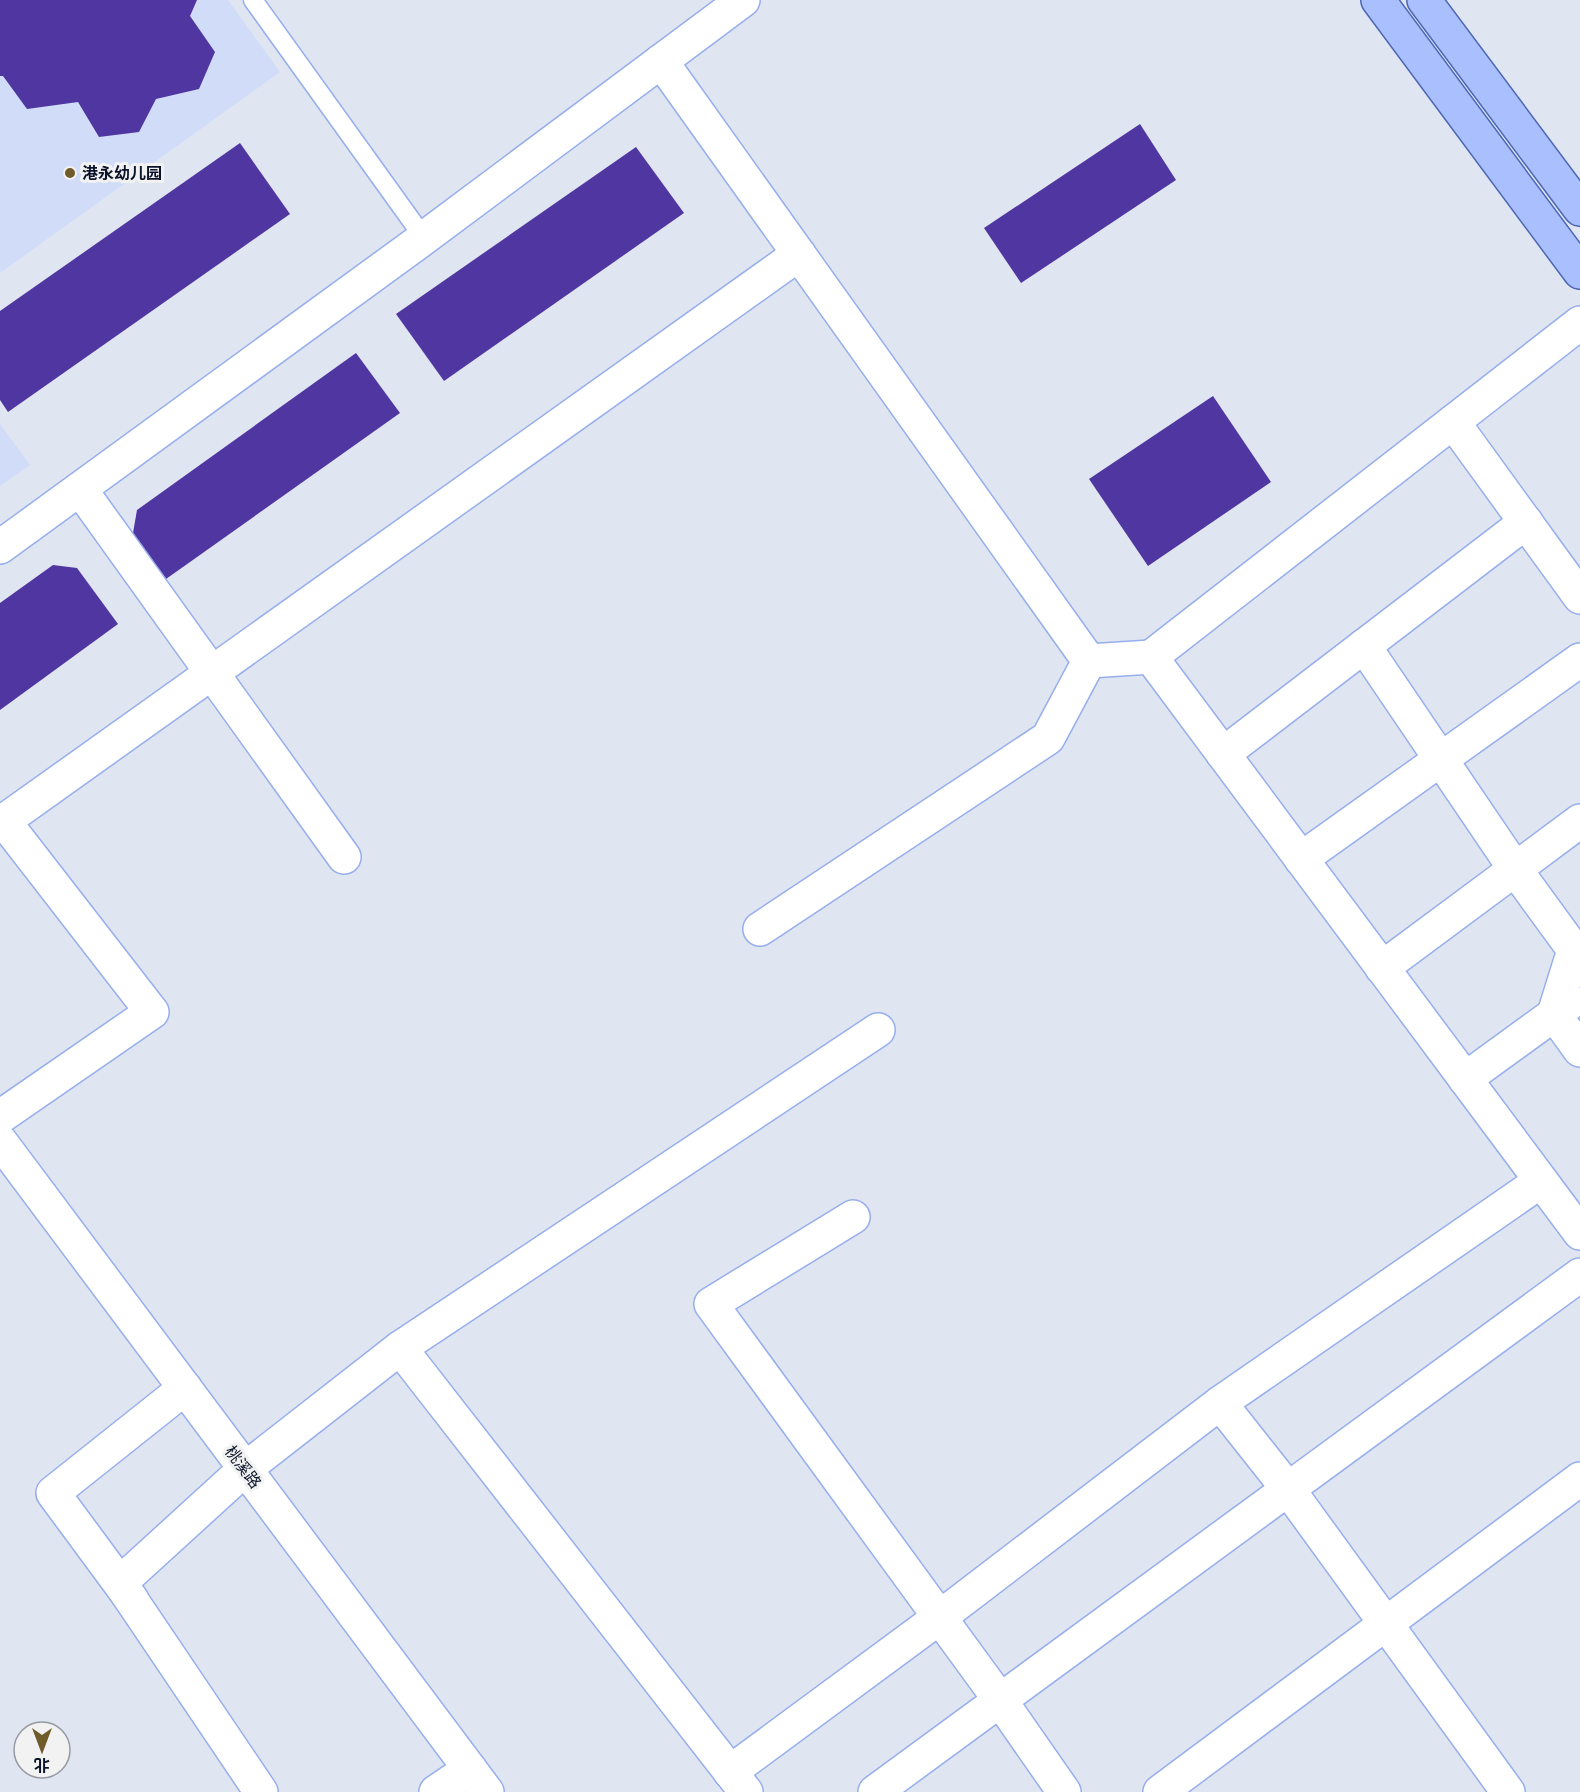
<svg xmlns="http://www.w3.org/2000/svg" width="1580" height="1792" viewBox="0 0 1580 1792" font-family="Rubik,'Noto Sans SC',sans-serif">
	<rect width="100%" height="100%" fill="#e0e5f2"/>
	<g fill="#d0dcf8">
		<polygon points="0,0 228,0 280,72 0,273"/>
		<polygon points="0,424 30,465 0,486"/>
	</g>
	<g fill="#4f36a0">
		<polygon points="0,0 197,0 190,16 215,52 199,89 156,99 139,132 99,137 78,102 27,109 3,76 0,76"/>
		<polygon points="1140,124 1176,180 1021,283 984,228"/>
		<polygon points="240,143 290,214 8,412 0,400 0,311"/>
		<polygon points="636,147 684,213 444,381 396,314"/>
		<polygon points="356,353 400,413 166,579 133,533 137,510"/>
		<polygon points="1213,396 1271,482 1148,566 1089,479"/>
		<polygon points="53,565 77,568 118,624 0,710 0,603"/>
	</g>
	<g fill="none" stroke-linecap="round" stroke-linejoin="round">
		<defs>
			<polyline id="service" points="253,0 424,238"/>
			<g id="minor">
				<polyline points="661,61 1089,661 1048,738 760,929"/>
				<polyline points="1453,422 1580,597"/>
				<polyline points="80,489 344,857"/>
				<polyline points="1364,646 1515,869 1574,950 1554,1014 1580,1050"/>
				<polyline points="1151,657 1580,323"/>
				<polyline points="1089,661 1151,657 1580,1233"/>
				<polyline points="1223,754 1526,522"/>
				<polyline points="1301,859 1580,660"/>
				<polyline points="1382,968 1580,821"/>
				<polyline points="1465,1079 1571,1002"/>
				<polyline points="0,1117 152,1012 4,821 799,254"/>
				<polyline points="853,1217 711,1304 1000,1700 1064,1792"/>
				<polyline points="1220,1403 1541,1181"/>
				<polyline points="132,1600 53,1493 185,1388"/>
				<polyline points="730,1772 940,1617 1220,1403 1288,1489 1508,1792"/>
				<polyline points="261,1792 120,1583 245,1469 400,1348"/>
				<polyline points="436,1792 470,1769"/>
				<polyline points="746,1792 400,1348 878,1030"/>
				<polyline points="875,1792 1580,1275"/>
			</g>
			<g id="tertiary">
				<polyline points="0,547 424,238 743,0"/>
				<polyline points="0,1141 487,1792"/>
				<polyline points="1160,1792 1580,1479"/>
			</g>
			<g id="primary">
				<polyline points="1378,0 1580,272"/>
				<polyline points="1424,0 1580,209"/>
			</g>
		</defs>
		<use href="#service" stroke="#96aeec" stroke-width="21"/>
		<use href="#minor" stroke="#96aeec" stroke-width="36"/>
		<use href="#tertiary" stroke="#96aeec" stroke-width="36"/>
		<use href="#primary" stroke="#4d67b3" stroke-width="36"/>
		<use href="#service" stroke="#fff" stroke-width="18"/>
		<use href="#minor" stroke="#fff" stroke-width="33"/>
		<use href="#tertiary" stroke="#fff" stroke-width="33"/>
		<use href="#primary" stroke="#a9bffe" stroke-width="33"/>
	</g>
	<circle fill="#705c2b" stroke="#f2f2f2" stroke-width="2" cx="70" cy="173" r="6"/>
	<g text-anchor="middle" dominant-baseline="central" stroke-width="6" stroke-linejoin="round" paint-order="stroke">
		<g font-size="16" font-weight="bold" fill="#0b1329" stroke="#f2f2f2" text-anchor="start">
			<text x="82" y="173">港永幼儿园</text>
		</g>
		<g font-size="16" fill="#0b1329" stroke="#f2f2f2">
			<text transform="translate(243 1467) rotate(53)">桃溪路</text>
		</g>
	</g>
	<g transform="translate(42 1750) rotate(180)"><circle r="28" fill="#f2f2f2" stroke="#9699a2" stroke-width="1.5"/>
	<path d="M0-4.5L10 22L0 15L-10 22Z" fill="#705c2b"/>
	<text y="-9" font-size="16" font-weight="bold" text-anchor="middle" fill="#0b1329">北</text>
	</g>
</svg>
